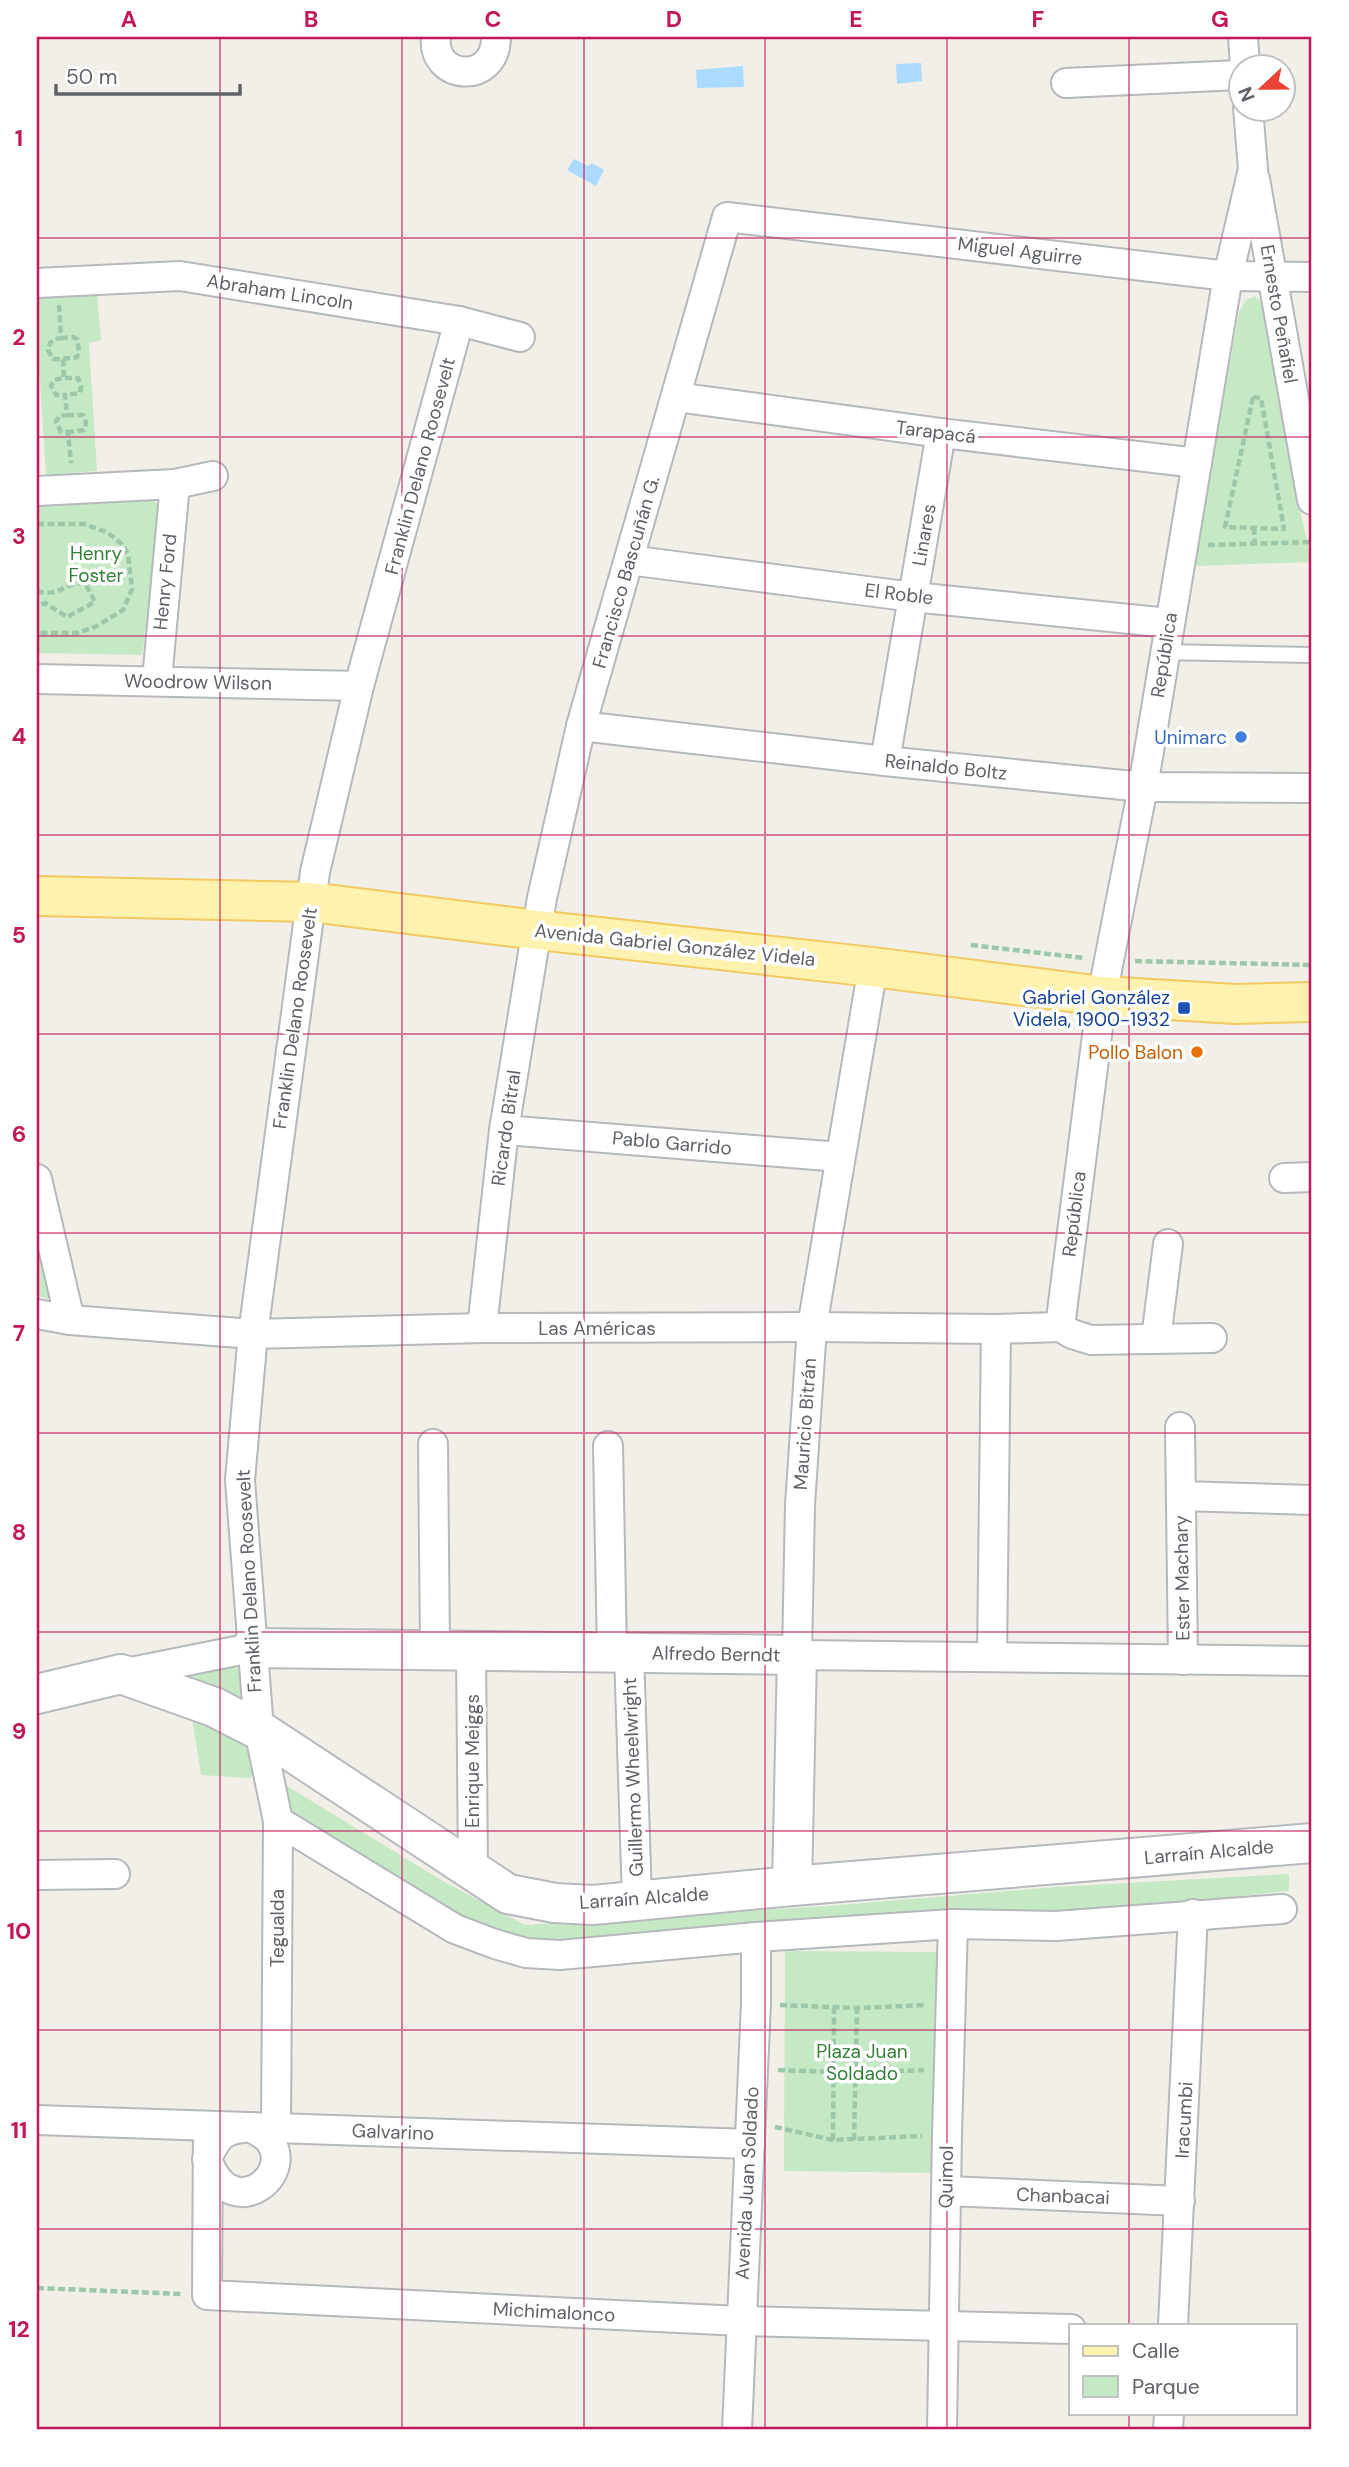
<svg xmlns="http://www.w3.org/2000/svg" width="1349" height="2467" viewBox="0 0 1349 2467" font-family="'DM Sans',sans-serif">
	<rect width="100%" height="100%" fill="#f1efe8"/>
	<g fill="#c5e8c5">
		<polygon points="97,294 101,340 89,343 97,471 46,475 37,338 37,297"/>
		<polygon points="1255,296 1261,302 1292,476 1312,562 1194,566 1239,312 1246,300"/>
		<polygon points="152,499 161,507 163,519 142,655 37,653 37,505"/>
		<polygon points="43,1239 58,1301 37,1296 37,1240"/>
		<polygon points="223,1660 239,1670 243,1694 225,1705 179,1676"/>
		<polygon points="192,1717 250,1740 255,1769 250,1778 201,1775"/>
		<polygon points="282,1783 441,1880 525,1925 827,1906 1056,1887 1289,1874 1289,1891 1087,1912 560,1943 511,1938 450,1916 295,1817"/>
		<polygon points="785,1951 940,1952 938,2173 784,2171"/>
	</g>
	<g fill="#aadaff">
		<polygon points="921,63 922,81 897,84 896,64"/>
		<polygon points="743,66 744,87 697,88 696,70"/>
		<polygon points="574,159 588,166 592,163 604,170 596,186 567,170"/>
	</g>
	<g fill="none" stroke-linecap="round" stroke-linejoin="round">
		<defs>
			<polyline id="lane" points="1165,652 1312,655"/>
			<g id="street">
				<path d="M436,37c-5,43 60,49 60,0"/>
				<polyline points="1243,37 1245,66"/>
				<polyline points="1066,83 1240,75"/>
				<polyline points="1255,179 1312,500"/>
				<polyline points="37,283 180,276 459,321 520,337"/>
				<polyline points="676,397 941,433 1197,463"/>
				<polyline points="37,491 175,484 213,476"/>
				<polyline points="629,560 913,597 1169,623"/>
				<polyline points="37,679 359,686"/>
				<polyline points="157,680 175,484"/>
				<polyline points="581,726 885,761 1143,787 1312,788"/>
				<polyline points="885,761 941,433"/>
				<polyline points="873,967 812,1327 800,1505 797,1655 1312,1661"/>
				<polyline points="504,1130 840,1157"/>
				<polyline points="1284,1178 1312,1177"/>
				<polyline points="37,1179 70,1320"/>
				<polyline points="37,1314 70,1320 253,1334 482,1328 812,1327 996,1329 1060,1327 1072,1334 1091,1340 1212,1338"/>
				<polyline points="1060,1327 1102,996 1143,787 1228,276 1253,169 1248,108"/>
				<polyline points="482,1328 504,1130 542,898 581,726 727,217 1228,276 1312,277"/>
				<polyline points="1156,1339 1168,1244"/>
				<polyline points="1180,1427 1183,1660"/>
				<polyline points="433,1444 435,1650"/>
				<polyline points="608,1446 612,1653"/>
				<polyline points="1181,1496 1312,1500"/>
				<polyline points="471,1651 473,1871"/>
				<polyline points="629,1653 637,1900"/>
				<polyline points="992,1657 996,1329"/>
				<polyline points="121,1674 251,1648"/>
				<polyline points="278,1821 455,1929 495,1944 526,1953 560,1955 756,1937 953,1924 1056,1926 1282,1909"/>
				<polyline points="37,1875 115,1874"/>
				<polyline points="37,2120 750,2144"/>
				<polyline points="208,2126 207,2295 741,2321 1071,2329"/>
				<path d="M251,2127c4,3 10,6 14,9 37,32 -32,95 -58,23 11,-25 17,-30 44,-32z"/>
				<polyline points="276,2128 278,1821 259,1730 240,1480 253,1334 315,872 359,686 459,321"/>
				<polyline points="947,2191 1180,2201"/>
				<polyline points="1173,2325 1193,1914"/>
				<polyline points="737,2430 756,2003 756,1937"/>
				<polyline points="942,2430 947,2135 953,1924"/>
				<polyline points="1168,2430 1169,2413"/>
			</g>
			<g id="secondary">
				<polyline points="251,1648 797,1655 792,1886"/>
				<polyline points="37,1694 121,1674 214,1707 259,1730 508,1894 555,1903 593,1905 792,1886 1312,1843"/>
			</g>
			<polyline id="primary" points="37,896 310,902 537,930 873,967 1102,996 1236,1004 1312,1002"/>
		</defs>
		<use href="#lane" stroke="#b5b8bc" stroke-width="18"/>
		<use href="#street" stroke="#b5b8bc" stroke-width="32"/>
		<use href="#secondary" stroke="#b6babf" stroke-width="42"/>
		<use href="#primary" stroke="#f2c960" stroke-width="42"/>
		<g stroke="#9cc7a9" stroke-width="4.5" stroke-dasharray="7 3.5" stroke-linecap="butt">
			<polyline points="59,305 61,338 55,339 50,343 48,350 53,359 63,359 64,378 54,380 51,386 56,395 65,395 67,415 59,416 56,422 61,432 68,432 71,463"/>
			<polyline points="61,338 73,337 77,339 79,351 77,357 63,359"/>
			<polyline points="65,378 78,378 81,386 80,393 65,395"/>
			<polygon points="1253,397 1261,398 1284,529 1225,527"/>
			<polyline points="67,415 83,415 86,423 84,430 68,432"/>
			<polyline points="37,524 84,524 107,532 122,544 128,554 132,589 123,610 95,627 77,633 37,633"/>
			<polyline points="1254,528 1255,545"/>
			<polyline points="1208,545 1312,542"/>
			<path d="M37,591c21,7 28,-9 48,-8l10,19 -28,15 -22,-14 -8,4"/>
			<polyline points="971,945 1084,958"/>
			<polyline points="1135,961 1312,965"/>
			<polyline points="780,2005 857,2008 926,2005"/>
			<polyline points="778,2070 833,2072"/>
			<polyline points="855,2073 924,2070"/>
			<polyline points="775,2127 833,2140 922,2136"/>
			<polyline points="833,2140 834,2008"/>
			<polyline points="854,2140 857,2008"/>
			<polyline points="37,2288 181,2294"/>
		</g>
		<use href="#lane" stroke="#fff" stroke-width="14"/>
		<use href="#street" stroke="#fff" stroke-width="28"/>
		<use href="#secondary" stroke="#fff" stroke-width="38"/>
		<use href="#primary" stroke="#fff2af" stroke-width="38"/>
	</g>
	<path fill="none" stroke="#c2185b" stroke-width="2" stroke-opacity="0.55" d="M220,37v2393M402,37v2393M584,37v2393M765,37v2393M947,37v2393M1129,37v2288M37,238h1275M37,437h1275M37,636h1275M37,835h1275M37,1034h1275M37,1233h1275M37,1433h1275M37,1632h1275M37,1831h1275M37,2030h1275M37,2229h1275M1129,2413v17"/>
	<circle fill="#3f7fe0" stroke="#fff" stroke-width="2.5" cx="1241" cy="737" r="7"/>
	<rect fill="#1a4fb4" stroke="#fff" stroke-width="2.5" x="1177" y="1001" width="14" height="14" rx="3.5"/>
	<circle fill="#e8710a" stroke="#fff" stroke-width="2.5" cx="1197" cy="1052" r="7"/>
	<g text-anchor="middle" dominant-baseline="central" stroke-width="7" stroke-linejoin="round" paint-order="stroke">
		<g font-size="19" fill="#5f6368" stroke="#fff">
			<text transform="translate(1020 251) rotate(7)">Miguel Aguirre</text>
			<text transform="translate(280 292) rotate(9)">Abraham Lincoln</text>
			<text transform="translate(1279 314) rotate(80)">Ernesto Peñafiel</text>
			<text transform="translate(936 432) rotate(7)">Tarapacá</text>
			<text transform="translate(420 466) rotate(-75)">Franklin Delano Roosevelt</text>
			<text transform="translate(924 535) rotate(-80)">Linares</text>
			<text transform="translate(626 572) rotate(-74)">Francisco Bascuñán G.</text>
			<text transform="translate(165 582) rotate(-84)">Henry Ford</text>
			<text transform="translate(899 594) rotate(7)">El Roble</text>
			<text transform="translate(1164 655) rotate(-81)">República</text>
			<text transform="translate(198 682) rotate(1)">Woodrow Wilson</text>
			<text transform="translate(946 767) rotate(6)">Reinaldo Boltz</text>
			<text transform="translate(675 945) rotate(6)">Avenida Gabriel González Videla</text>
			<text transform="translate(295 1018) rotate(-82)">Franklin Delano Roosevelt</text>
			<text transform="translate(506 1128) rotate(-82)">Ricardo Bitral</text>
			<text transform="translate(672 1143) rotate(5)">Pablo Garrido</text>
			<text transform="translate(1074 1214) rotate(-83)">República</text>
			<text x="597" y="1328">Las Américas</text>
			<text transform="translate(805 1424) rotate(-86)">Mauricio Bitrán</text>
			<text transform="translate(1182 1578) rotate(-91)">Ester Machary</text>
			<text transform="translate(249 1581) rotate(-93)">Franklin Delano Roosevelt</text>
			<text transform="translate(716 1654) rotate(1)">Alfredo Berndt</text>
			<text transform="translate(472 1761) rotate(-90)">Enrique Meiggs</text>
			<text transform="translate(633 1777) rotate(-92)">Guillermo Wheelwright</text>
			<text transform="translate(1209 1852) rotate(-5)">Larraín Alcalde</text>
			<text transform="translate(644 1898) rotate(-4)">Larraín Alcalde</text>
			<text transform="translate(277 1928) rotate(-90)">Tegualda</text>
			<text transform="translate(1184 2120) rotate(-87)">Iracumbi</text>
			<text transform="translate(393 2132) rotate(2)">Galvarino</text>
			<text transform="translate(946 2177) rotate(-89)">Quimol</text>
			<text transform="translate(747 2183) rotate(-87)">Avenida Juan Soldado</text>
			<text transform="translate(1063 2196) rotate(2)">Chanbacai</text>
			<text transform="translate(554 2312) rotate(3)">Michimalonco</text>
		</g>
		<g font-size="19" fill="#348238" stroke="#fff">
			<text x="96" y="553">Henry<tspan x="96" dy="22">Foster</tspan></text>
			<text x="862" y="2051">Plaza Juan<tspan x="862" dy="22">Soldado</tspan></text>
		</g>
		<g font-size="19" fill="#366cbe" stroke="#fff" text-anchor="end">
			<text x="1227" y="737">Unimarc</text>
		</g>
		<g font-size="19" fill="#164399" stroke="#fff" text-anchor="end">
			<text x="1170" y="997">Gabriel González<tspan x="1170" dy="22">Videla, 1900-1932</tspan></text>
		</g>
		<g font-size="19" fill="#c56008" stroke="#fff" text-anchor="end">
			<text x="1183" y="1052">Pollo Balon</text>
		</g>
	</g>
	<rect width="1349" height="2467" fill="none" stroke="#ffffff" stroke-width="77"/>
	<rect x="1069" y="2324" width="228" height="91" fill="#ffffff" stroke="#bfc1c3" stroke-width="2"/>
	<rect x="1083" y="2346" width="35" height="10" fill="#fff2af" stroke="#bfc1c3" stroke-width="2"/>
	<text x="1132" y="2358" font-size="21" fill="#5f6368">Calle</text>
	<rect x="1083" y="2376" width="35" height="21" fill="#c5e8c5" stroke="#bfc1c3" stroke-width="2"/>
	<text x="1132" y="2394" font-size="21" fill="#5f6368">Parque</text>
	<g transform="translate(1262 88) rotate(248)"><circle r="33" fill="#ffffff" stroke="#bfc1c3" stroke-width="2"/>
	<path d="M0-5L12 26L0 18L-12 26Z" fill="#ea4335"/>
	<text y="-10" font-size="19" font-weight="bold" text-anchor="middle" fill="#5f6368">N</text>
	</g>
	<path d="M56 84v10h184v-10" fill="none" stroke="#5f6368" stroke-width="3.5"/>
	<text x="66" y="84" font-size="21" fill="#5f6368" stroke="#ffffff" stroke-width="5" paint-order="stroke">50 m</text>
	<rect x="38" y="38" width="1272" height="2390" fill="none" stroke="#c2185b" stroke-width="2.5"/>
	<g font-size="23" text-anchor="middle" font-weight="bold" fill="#c2185b">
		<text x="129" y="27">A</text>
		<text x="311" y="27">B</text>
		<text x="493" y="27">C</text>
		<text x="674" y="27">D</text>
		<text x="856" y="27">E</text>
		<text x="1038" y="27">F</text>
		<text x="1220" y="27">G</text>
		<text x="19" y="146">1</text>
		<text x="19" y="345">2</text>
		<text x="19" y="544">3</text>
		<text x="19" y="744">4</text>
		<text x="19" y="943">5</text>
		<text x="19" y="1142">6</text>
		<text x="19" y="1341">7</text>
		<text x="19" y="1540">8</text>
		<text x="19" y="1739">9</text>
		<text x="19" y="1939">10</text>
		<text x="19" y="2138">11</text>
		<text x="19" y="2337">12</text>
	</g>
</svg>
